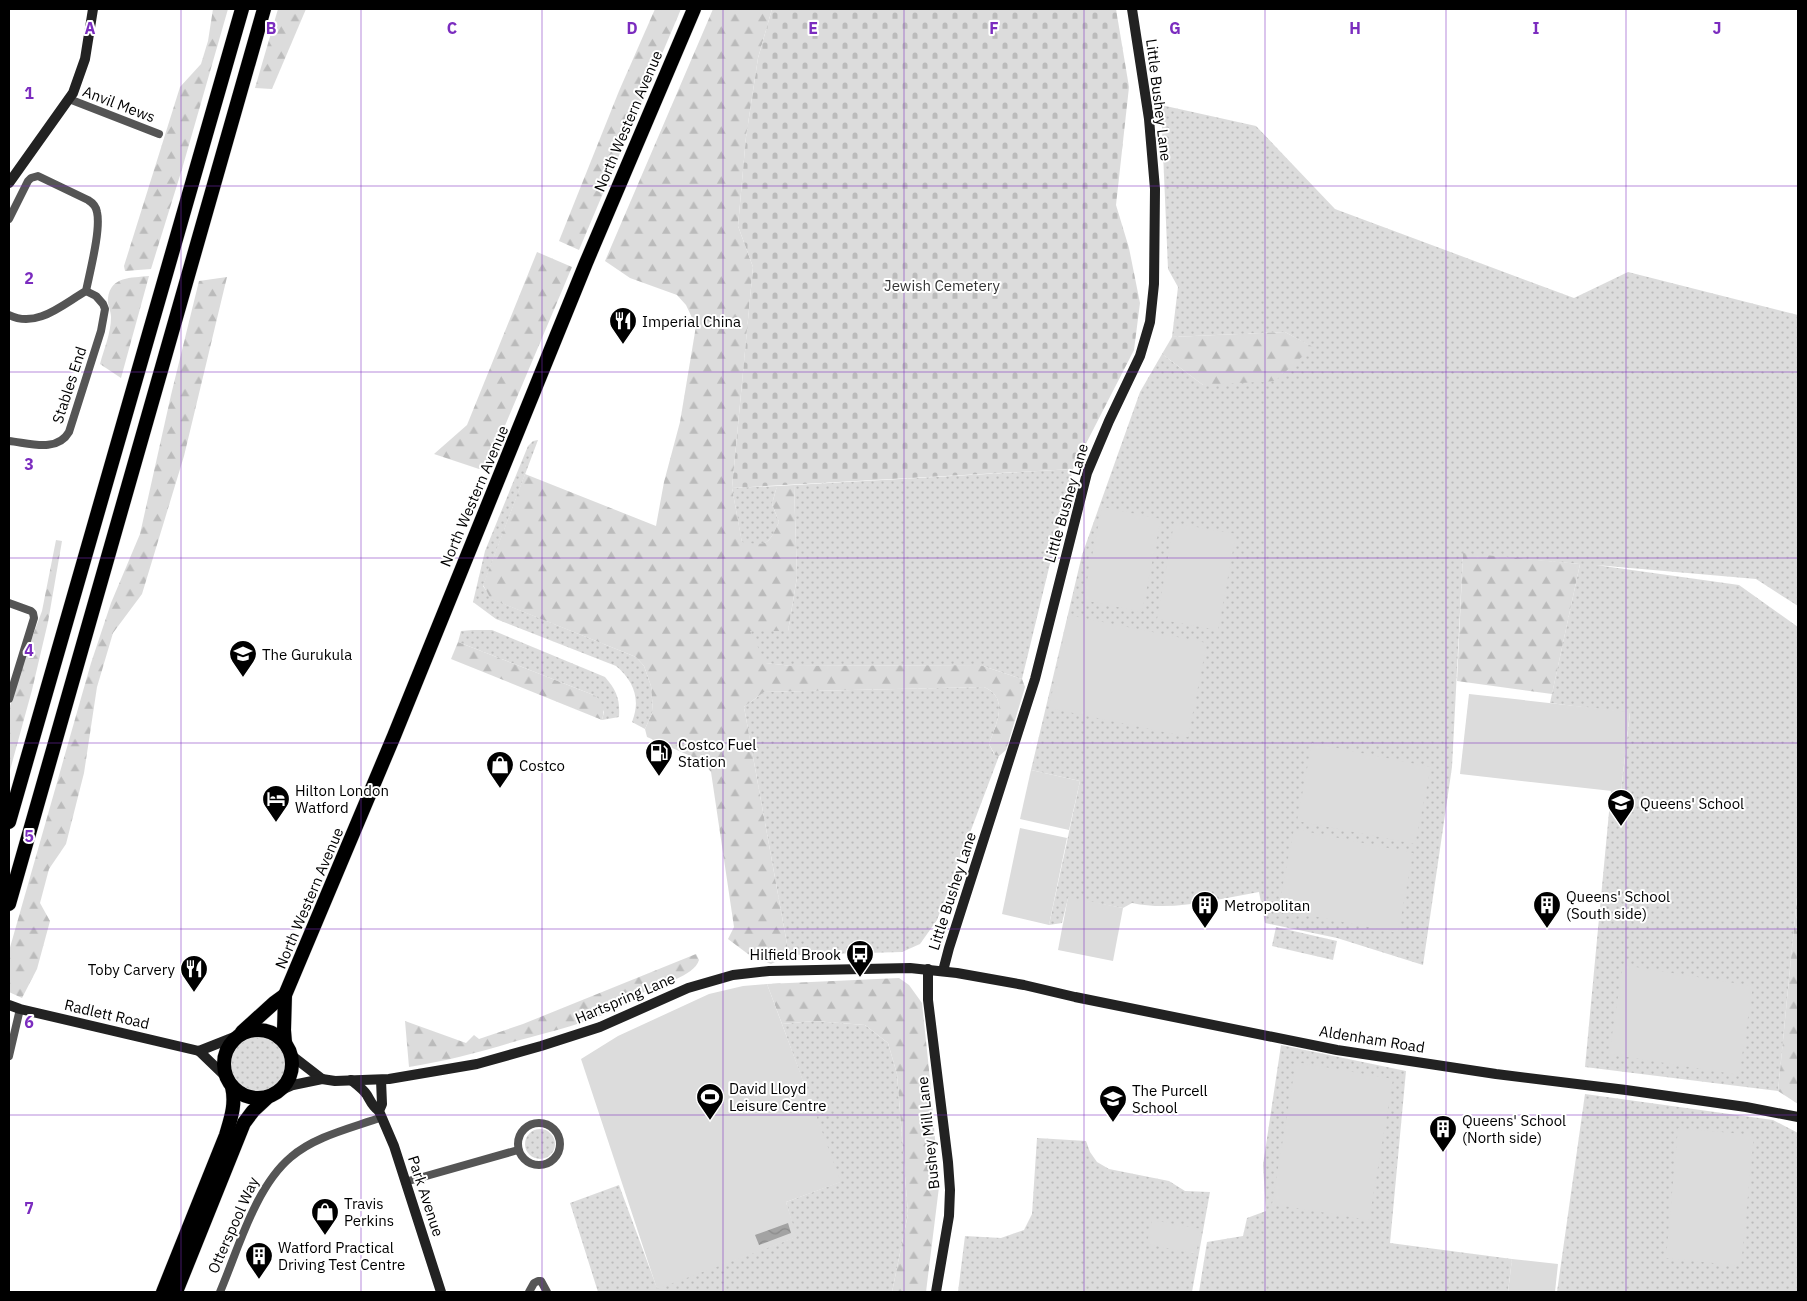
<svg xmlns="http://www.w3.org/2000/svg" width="1807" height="1301" viewBox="0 0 1807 1301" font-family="'IBM Plex Sans',sans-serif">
	<defs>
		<pattern id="green-dots" width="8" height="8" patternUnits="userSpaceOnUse" patternTransform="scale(1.25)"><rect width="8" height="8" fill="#dcdcdc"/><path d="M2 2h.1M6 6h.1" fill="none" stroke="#bbb" stroke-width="1.8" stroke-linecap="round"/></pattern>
		<pattern id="forest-firs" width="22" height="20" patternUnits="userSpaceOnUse" patternTransform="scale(1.25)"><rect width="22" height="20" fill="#dcdcdc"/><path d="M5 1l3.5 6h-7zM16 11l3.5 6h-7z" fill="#bbb"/></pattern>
		<pattern id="cemetery-stones" width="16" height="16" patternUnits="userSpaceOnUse" patternTransform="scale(1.25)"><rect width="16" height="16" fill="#dcdcdc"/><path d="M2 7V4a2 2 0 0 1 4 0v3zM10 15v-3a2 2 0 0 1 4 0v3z" fill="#bbb"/></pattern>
		<pattern id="water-waves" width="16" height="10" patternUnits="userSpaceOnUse" patternTransform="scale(1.25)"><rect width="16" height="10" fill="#a3a3a3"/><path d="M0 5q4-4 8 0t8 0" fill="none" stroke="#8b8b8b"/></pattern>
	</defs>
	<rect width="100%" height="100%" fill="#fff"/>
	<g fill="url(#green-dots)">
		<path d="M1161,105l95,21 79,83 239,89 54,-26 170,43v291l-42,-27 -160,-14 143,20 59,42v260l-20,204 -193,-24 26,-276 10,1 9,-79 -80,-10 30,-139 -117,-10 -11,213 -29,198 -86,-27 -72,-15 -6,-31c-42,7 -85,20 -127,11l-9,5 -55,-10 -6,25 -13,2 31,-144 -49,-11 51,-215 58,-163 22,-38 41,31 109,-38 -27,-15 -113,5 6,-50 -10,-18z"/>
		<path d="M538,440l-55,146 9,13 144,58 8,9 7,20 2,25 -8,18 -13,-7c9,-22 2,-41 -16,-56l-120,-47 -23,-17 12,-51 43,-105 5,-5z"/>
		<polygon points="1073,469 1022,679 980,665 792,666 765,663 749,631 788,631 797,577 794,485"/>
		<path d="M777,486l-5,18 7,18c-11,23 -11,24 -37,21l-10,-55z"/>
		<path d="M473,630h19l113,47c12,14 15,22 14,40l-17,3 2,-8 -8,-16 -138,-54 3,-11z"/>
		<path d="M984,687c26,11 12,37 5,57l5,10 5,2 -62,164 -17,24 -18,8 -113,3 -45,-248 20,-15z"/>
		<polygon points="1276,927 1337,941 1333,960 1272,946"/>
		<polygon points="814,1021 865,1025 888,1043 897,1074 908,1214 892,1292 598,1292 570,1203 619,1185 657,1288 796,1237 786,1202 840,1182 782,1024"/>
		<circle cx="258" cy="1064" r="27"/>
		<polygon points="1281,1045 1406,1071 1390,1243 1512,1259 1508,1292 1199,1292 1207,1242 1243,1236 1247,1218 1266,1211 1263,1165"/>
		<polygon points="1585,1094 1773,1120 1798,1133 1798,1292 1557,1292"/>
		<circle cx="540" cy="1144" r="15"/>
		<polygon points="1037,1138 1086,1141 1090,1152 1097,1162 1109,1169 1169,1181 1185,1191 1210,1192 1192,1292 958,1292 965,1236 1001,1238 1024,1230 1032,1214"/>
	</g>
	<g fill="url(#forest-firs)">
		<polygon points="213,9 228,9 182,169 151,269 125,271 124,266 180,87 201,64 208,41"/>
		<polygon points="278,9 306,9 272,89 255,88"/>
		<polygon points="655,9 681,9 579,250 559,241 619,91"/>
		<path d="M713,9h59l-14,49 -12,79 -8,89 15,41 -21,221 10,54c26,4 26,3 37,-20l-7,-18 5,-18 17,-1 3,92 -9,54h-38l16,32 26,3 188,-1 42,14 3,8 -19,63 -7,6 -4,-1 -6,-11c7,-20 21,-46 -5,-57l-220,5 -20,15 45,248 -18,9 -23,-10 -20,-15 6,-12 -23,-155 -9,-11 -55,-24 -2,-8 8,-18 -2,-25 -7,-20 -8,-9 -145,-58 -8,-14 42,-111 131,52 8,-44 16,-60 16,-96 -10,-21 -9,-10 -47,-17 -25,-17z"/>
		<polygon points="537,252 572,267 490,461 479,469 434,454 467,425"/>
		<path d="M149,276l-28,102 -21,-14c4,-15 11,-31 11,-47 0,-6 -4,-13 -3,-19 3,-22 23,-20 41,-22z"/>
		<polygon points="227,277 184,456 142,594 113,633 97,687 84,773 66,844 49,869 40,903 50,921 37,969 22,998 9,992 9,951 91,663 111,603 140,534 171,395 199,281"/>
		<polygon points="1285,332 1313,347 1275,381 1203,385 1162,354 1172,337"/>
		<polygon points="56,540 62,541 48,622 32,690 9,774 9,710 18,675 42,611"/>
		<polygon points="1463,553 1580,564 1552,694 1457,681"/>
		<path d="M458,642l138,54c7,8 9,13 6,24l-151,-61z"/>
		<polygon points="1798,887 1798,1104 1778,1091"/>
		<path d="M696,954l3,6c-5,17 -40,24 -55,32 -6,4 -12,9 -19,13 -31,16 -71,26 -105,35 -37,11 -73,21 -111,27l-4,-46 61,22 8,-8 5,4 44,-15z"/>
		<polygon points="899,978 909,985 922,1003 930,1079 939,1187 926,1292 892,1292 908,1214 897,1074 888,1043 865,1025 814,1021 782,1024 767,984"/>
	</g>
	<polygon fill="url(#cemetery-stones)" points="772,9 1116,9 1129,87 1116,205 1129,248 1140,303 1134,350 1073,469 732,488 753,267 738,226 746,137 758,58"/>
	<g fill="#dcdcdc">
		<polygon points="1102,507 1161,519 1142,612 1083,600"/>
		<polygon points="1174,523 1236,534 1218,630 1157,619"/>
		<polygon points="1068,615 1207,643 1188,737 1049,708"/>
		<polygon points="1469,694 1630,712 1621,792 1460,774"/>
		<polygon points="1312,743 1431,767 1415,844 1297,821"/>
		<polygon points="1031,770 1080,781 1069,830 1020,819"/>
		<polygon points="1020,828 1067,838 1049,925 1002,914"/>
		<polygon points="1294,829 1413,853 1398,933 1278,909"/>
		<polygon points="1068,897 1123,908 1113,961 1058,950"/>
		<polygon points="1623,965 1753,986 1739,1075 1609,1054"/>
		<polygon points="767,984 841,1182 786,1202 797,1237 657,1289 581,1059 618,1036 709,994 743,986"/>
		<polygon points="1296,1062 1393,1079 1369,1220 1272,1204"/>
		<polygon points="1678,1128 1754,1135 1741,1266 1666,1258"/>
		<polygon points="1152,1220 1201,1229 1196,1254 1147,1244"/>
		<polygon points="1512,1259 1558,1264 1555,1292 1508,1292"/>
	</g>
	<polygon fill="url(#water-waves)" points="788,1223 791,1233 759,1245 755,1235"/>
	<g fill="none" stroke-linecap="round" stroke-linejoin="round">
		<defs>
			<g id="highway">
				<polyline points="9,822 242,9"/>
				<polyline points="9,904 264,9"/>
				<circle cx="258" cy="1064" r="34"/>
				<polyline points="242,1032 274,1003 285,995"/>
				<polyline points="285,1042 284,1030 285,995 394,736 586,263 694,9"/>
				<path d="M163,1292l63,-157c5,-17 10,-31 6,-48"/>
				<polyline points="176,1292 244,1123 253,1111 268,1097"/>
			</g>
		</defs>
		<use href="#highway" stroke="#dbdbdb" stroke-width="15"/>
		<g stroke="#555" stroke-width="8">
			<polyline points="69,99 159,134"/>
			<path d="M9,219l19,-38 3,-3 7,-2 50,24c5,3 8,6 9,12 4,18 -7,59 -11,79 -23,13 -49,38 -77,24"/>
			<path d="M9,441c20,2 48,12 60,-9l32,-101 4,-22 -2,-5 -7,-8 -10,-5"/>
			<polyline points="9,603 31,611 33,613 34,618 9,699"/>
			<polyline points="9,1056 20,1009"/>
			<circle cx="539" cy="1144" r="21"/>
			<polyline points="405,1182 518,1150"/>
			<path d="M220,1292c18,-42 35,-105 71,-135 24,-21 61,-29 91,-40"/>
			<polyline points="529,1292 534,1283 538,1281 541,1281 547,1292"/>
		</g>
		<g stroke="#222" stroke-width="10">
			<polyline points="9,183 73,93 85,59 93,9"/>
			<polyline points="928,969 928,1000 948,1162 950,1190 949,1216 936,1292"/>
			<polyline points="943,971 949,948 1035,679 1087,473 1109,421 1140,356 1150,322 1154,284 1155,189 1149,119 1132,9"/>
			<polyline points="9,1005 20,1009 199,1051 237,1036"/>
			<polyline points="199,1051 226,1077"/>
			<polyline points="291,1055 322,1079"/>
			<path d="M351,1080c5,4 12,9 16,15 4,7 5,11 12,16"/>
			<polyline points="381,1080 382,1104 379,1111 394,1146 441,1292"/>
			<polyline points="277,1092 293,1085 322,1079 335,1081 389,1079 477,1064 541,1046 600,1027 688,988 733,975 769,971 910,968 957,973 1024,985 1075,997 1337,1050 1496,1074 1626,1090 1746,1107 1798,1117"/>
		</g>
		<use href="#highway" stroke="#000" stroke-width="14"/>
	</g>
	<path fill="none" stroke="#7b2cbf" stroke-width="1" stroke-opacity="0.55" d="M181,9v1283M361,9v1283M542,9v1283M723,9v1283M904,9v1283M1084,9v1283M1265,9v1283M1446,9v1283M1626,9v1283M9,186h1789M9,372h1789M9,558h1789M9,743h1789M9,929h1789M9,1115h1789"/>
	<defs>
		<symbol id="restaurant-pin" viewBox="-11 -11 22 30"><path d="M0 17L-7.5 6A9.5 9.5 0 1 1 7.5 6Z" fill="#000" stroke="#fff"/><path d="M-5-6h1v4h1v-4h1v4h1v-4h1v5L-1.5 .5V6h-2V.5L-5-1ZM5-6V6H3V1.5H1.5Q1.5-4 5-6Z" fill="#fff"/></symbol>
		<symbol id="school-pin" viewBox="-11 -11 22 30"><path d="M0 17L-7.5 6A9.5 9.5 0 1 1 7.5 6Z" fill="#000" stroke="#fff"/><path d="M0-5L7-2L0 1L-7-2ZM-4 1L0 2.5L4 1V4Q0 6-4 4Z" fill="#fff"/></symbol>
		<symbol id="fuel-pin" viewBox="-11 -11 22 30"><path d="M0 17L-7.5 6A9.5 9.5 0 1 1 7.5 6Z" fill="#000" stroke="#fff"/><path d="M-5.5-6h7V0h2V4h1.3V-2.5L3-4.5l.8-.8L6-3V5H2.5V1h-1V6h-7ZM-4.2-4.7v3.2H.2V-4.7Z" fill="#fff"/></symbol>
		<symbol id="shop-pin" viewBox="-11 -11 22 30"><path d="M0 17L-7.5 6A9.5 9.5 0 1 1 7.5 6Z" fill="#000" stroke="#fff"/><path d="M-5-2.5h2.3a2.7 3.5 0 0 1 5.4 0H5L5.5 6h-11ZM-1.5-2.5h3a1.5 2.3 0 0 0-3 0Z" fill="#fff"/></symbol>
		<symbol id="hotel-pin" viewBox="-11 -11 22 30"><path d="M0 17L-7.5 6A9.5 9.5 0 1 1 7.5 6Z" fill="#000" stroke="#fff"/><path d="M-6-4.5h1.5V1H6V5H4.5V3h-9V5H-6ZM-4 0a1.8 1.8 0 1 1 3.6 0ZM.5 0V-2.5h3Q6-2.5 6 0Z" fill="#fff"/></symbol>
		<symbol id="building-pin" viewBox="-11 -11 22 30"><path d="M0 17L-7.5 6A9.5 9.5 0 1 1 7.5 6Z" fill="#000" stroke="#fff"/><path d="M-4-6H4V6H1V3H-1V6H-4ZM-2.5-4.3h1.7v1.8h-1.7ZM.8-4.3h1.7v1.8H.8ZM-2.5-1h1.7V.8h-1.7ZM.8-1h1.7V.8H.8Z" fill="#fff"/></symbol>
		<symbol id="bus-pin" viewBox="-11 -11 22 30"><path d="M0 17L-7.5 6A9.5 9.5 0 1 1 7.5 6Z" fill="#000" stroke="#fff"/><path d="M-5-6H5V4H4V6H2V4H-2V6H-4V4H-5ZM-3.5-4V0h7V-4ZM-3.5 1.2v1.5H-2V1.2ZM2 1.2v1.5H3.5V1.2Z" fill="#fff"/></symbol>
		<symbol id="stadium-pin" viewBox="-11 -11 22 30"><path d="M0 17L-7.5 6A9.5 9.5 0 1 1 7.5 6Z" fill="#000" stroke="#fff"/><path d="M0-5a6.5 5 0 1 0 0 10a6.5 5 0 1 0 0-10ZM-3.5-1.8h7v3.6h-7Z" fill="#fff"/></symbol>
	</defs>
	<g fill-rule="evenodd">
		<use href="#restaurant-pin" x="607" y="305" width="32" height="43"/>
		<use href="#school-pin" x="227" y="638" width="32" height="43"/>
		<use href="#fuel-pin" x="643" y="737" width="32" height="43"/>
		<use href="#shop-pin" x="484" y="749" width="32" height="43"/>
		<use href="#hotel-pin" x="260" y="783" width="32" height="43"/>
		<use href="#school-pin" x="1605" y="787" width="32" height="43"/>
		<use href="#building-pin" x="1189" y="889" width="32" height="43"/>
		<use href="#building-pin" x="1531" y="889" width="32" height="43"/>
		<use href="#bus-pin" x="844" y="938" width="32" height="43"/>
		<use href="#restaurant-pin" x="178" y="953" width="32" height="43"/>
		<use href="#stadium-pin" x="694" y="1081" width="32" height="43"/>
		<use href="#school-pin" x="1097" y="1083" width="32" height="43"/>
		<use href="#building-pin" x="1427" y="1113" width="32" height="43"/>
		<use href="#shop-pin" x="309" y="1196" width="32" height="43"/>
		<use href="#building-pin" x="243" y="1240" width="32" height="43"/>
	</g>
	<g text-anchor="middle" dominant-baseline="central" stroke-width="4" stroke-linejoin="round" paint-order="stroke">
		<g font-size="15" fill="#000" stroke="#fff">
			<text transform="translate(1159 100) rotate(83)">Little Bushey Lane</text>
			<text transform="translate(119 104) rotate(21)">Anvil Mews</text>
			<text transform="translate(628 121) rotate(-67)">North Western Avenue</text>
			<text transform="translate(69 385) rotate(-72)">Stables End</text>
			<text transform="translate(474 496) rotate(-67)">North Western Avenue</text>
			<text transform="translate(1066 503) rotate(-74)">Little Bushey Lane</text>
			<text transform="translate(952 891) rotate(-72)">Little Bushey Lane</text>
			<text transform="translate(309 898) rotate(-67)">North Western Avenue</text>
			<text transform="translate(625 998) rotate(-23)">Hartspring Lane</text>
			<text transform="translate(107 1014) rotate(13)">Radlett Road</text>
			<text transform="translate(1372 1039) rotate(9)">Aldenham Road</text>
			<text transform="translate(928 1133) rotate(-96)">Bushey Mill Lane</text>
			<text transform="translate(426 1196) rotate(72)">Park Avenue</text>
			<text transform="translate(233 1225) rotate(-66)">Otterspool Way</text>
		</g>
		<g font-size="15" fill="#333" stroke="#fff">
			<text x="942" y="285">Jewish Cemetery</text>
		</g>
		<g font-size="15" fill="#000" stroke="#fff" text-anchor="start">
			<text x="642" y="321">Imperial China</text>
			<text x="262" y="654">The Gurukula</text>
			<text x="678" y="744">Costco Fuel<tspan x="678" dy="17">Station</tspan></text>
			<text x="519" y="765">Costco</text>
			<text x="295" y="790">Hilton London<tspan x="295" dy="17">Watford</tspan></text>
			<text x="1640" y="803">Queens' School</text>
			<text x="1566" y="896">Queens' School<tspan x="1566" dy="17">(South side)</tspan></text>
			<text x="1224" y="905">Metropolitan</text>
			<text x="841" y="954" text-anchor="end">Hilfield Brook</text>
			<text x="175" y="969" text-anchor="end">Toby Carvery</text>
			<text x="729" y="1088">David Lloyd<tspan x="729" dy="17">Leisure Centre</tspan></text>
			<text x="1132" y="1090">The Purcell<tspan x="1132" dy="17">School</tspan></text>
			<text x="1462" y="1120">Queens' School<tspan x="1462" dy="17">(North side)</tspan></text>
			<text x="344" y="1203">Travis<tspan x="344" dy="17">Perkins</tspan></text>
			<text x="278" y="1247">Watford Practical<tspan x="278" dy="17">Driving Test Centre</tspan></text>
		</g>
	</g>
	<g font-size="16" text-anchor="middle" font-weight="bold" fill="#7b2cbf" stroke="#fff" stroke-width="4" stroke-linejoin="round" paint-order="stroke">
		<text x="90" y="34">A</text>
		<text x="271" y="34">B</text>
		<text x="452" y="34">C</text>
		<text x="632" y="34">D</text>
		<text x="813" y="34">E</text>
		<text x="994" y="34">F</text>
		<text x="1175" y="34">G</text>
		<text x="1355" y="34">H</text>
		<text x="1536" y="34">I</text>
		<text x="1717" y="34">J</text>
		<text x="29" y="99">1</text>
		<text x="29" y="284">2</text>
		<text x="29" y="470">3</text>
		<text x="29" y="656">4</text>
		<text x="29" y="842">5</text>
		<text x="29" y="1028">6</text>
		<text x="29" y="1214">7</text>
	</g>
	<rect width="1807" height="1301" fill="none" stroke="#000000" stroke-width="20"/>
</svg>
